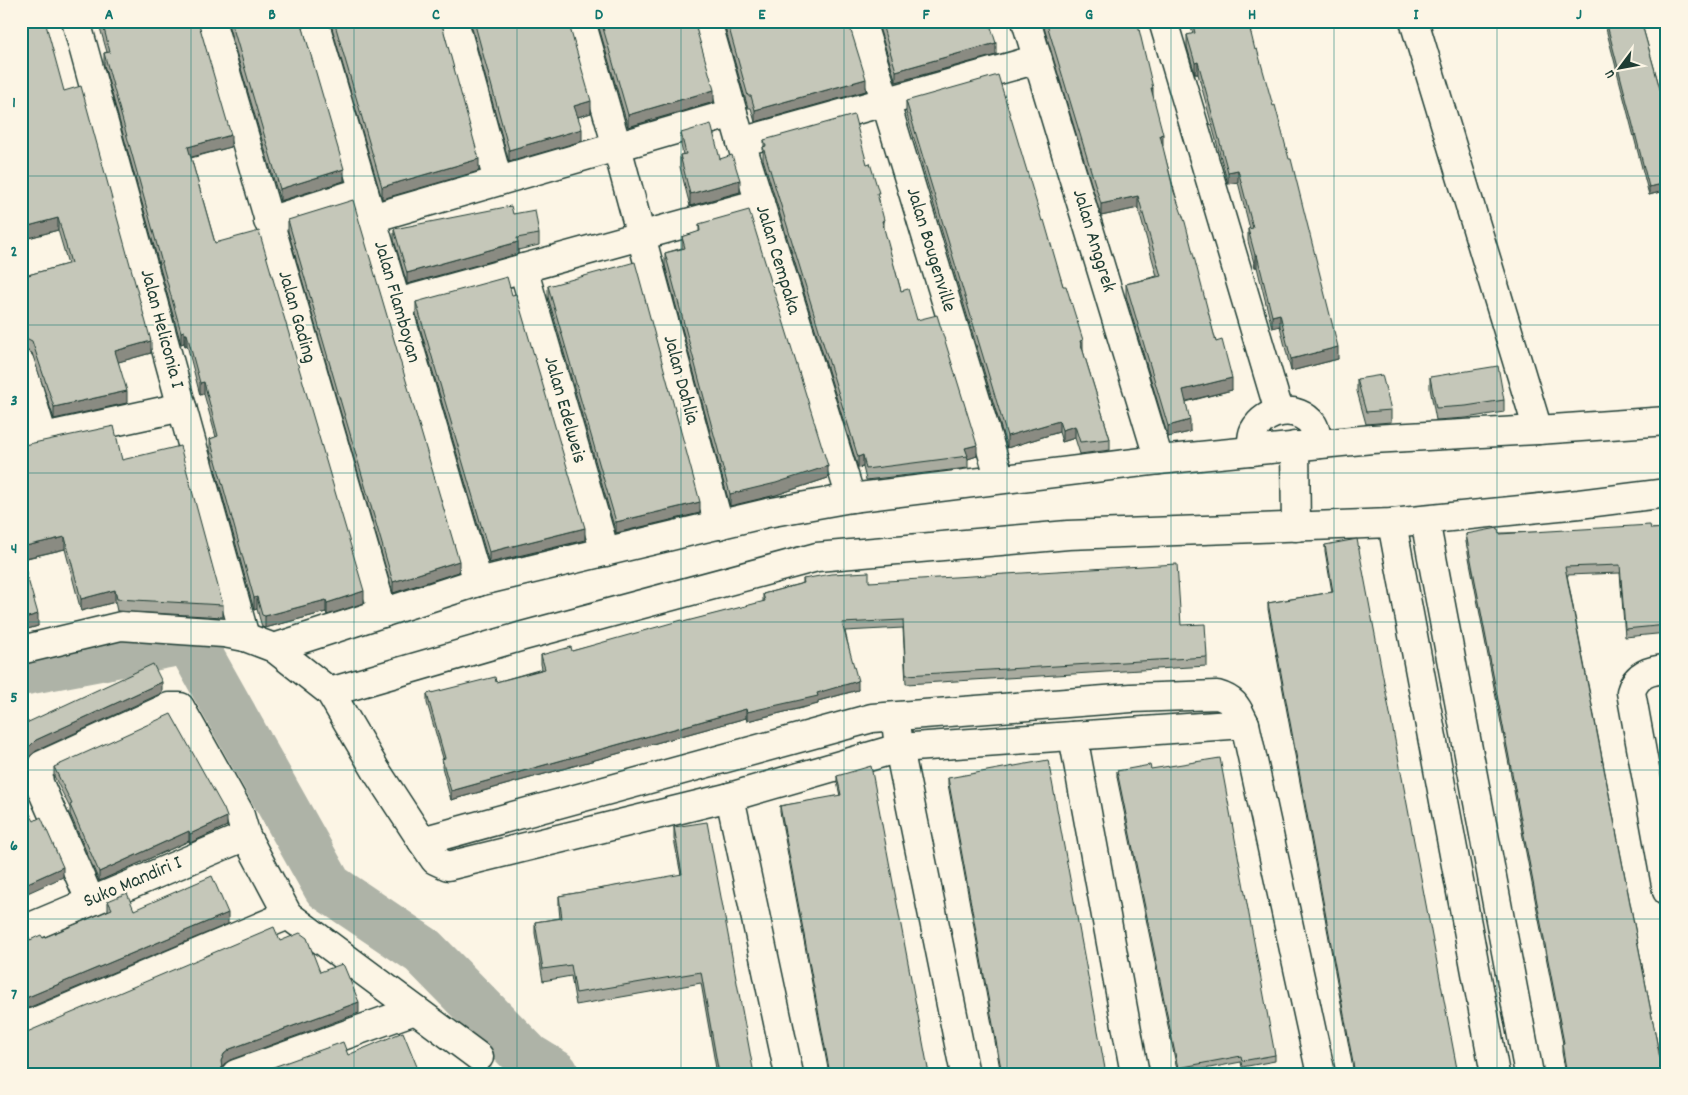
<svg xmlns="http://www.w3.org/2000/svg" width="1688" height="1095" viewBox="0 0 1688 1095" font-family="Dekko,sans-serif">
	<rect width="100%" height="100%" fill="#fcf5e5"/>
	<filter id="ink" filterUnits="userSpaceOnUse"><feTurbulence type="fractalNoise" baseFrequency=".02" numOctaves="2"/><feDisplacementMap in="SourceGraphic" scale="10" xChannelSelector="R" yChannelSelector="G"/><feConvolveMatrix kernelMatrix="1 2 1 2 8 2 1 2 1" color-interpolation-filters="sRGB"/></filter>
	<g filter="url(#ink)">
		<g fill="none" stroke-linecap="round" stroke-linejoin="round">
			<polyline stroke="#aeb3a7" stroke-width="50" points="21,671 189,639 328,887 423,951 528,1058 554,1074"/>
			<defs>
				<g id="minor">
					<polyline points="76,21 245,637"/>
					<polyline points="211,21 383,613"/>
					<polyline points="314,21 478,582"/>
					<polyline points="454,21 498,181"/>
					<polyline points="581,21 617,147 719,525"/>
					<polyline points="707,21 741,142 851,498"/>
					<polyline points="861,21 1000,479"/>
					<polyline points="1026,21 1159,460"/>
					<polyline points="1163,21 1279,411"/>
					<polyline points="1414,21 1538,430"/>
					<polyline points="741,142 1038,59"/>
					<polyline points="372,218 733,113"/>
					<polyline points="268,221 364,191"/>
					<polyline points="523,268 605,552"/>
					<polyline points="397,303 760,203"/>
					<polyline points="21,364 43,437"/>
					<polyline points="21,442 182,407"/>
					<polyline points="1295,446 1296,527"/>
					<path d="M1252,451c0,-6 -1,-14 2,-20 11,-22 44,-27 59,-6 3,5 4,14 6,19"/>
					<polyline points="1425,520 1529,1074"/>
					<polyline points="1392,523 1495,1074"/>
					<polyline points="274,648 478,582 767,513 851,498 1159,460 1372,439 1538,430 1667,421"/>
					<polyline points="21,650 121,626 224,633 245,637 274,648 330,692 377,772 422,841 435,860 448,866 730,797 899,748 1245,724"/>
					<path d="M1667,669c-17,1 -31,5 -36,23l36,199"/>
					<polyline points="330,692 523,636 817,557 1068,535 1392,523 1579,504 1667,493"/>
					<polyline points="897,730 899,748 965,1074"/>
					<polyline points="1073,736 1135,1074"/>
					<polyline points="730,797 789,1074"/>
					<path d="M422,841l450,-123 259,-20 86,-3c18,5 20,13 28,29l76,350"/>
					<polyline points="90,900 39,783 38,774 42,765 169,707 180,707 239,812 246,836 288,915 479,1057"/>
					<polyline points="21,931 246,836"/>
					<polyline points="21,1028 288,915"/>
					<polyline points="236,1074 415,1010"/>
				</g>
			</defs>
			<use href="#minor" stroke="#1f3d34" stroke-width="31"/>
			<use href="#minor" stroke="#fcf5e5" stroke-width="28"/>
		</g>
		<g fill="#a9ab9f" stroke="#1f3d34">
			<polygon points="98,21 198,21 231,147 191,158 215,243 364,603 327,615 326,612 265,628 262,627 257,609 254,610 210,450 210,439 216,437 204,394 200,395 187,345 185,346 184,343 181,344 104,65 104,53 107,52"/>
			<polygon points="227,21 301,21 344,181 280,201"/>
			<polygon points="330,21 441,21 479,171 382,199"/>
			<polygon points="470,21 568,21 591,113 578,117 582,141 509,162"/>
			<polygon points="597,21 694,21 714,102 628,127"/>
			<polygon points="723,21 848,21 866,91 755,122 751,108 748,108"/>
			<polygon points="877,21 989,21 996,55 896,82"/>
			<polygon points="1042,21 1137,21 1153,98 1162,146 1216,342 1232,390 1186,402 1190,432 1168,437 1126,296 1126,284 1157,276 1138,208 1101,216"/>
			<polygon points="1189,21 1238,21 1255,50 1338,359 1291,371 1280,326 1272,328 1257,267 1255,267 1248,241 1248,229 1250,229 1238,182 1228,184 1198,74 1195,74 1187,47 1187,35 1193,34"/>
			<polygon points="1604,21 1641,21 1667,114 1667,190 1649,195"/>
			<polygon points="64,91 151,353 118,362 127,403 54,419 32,353 24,349 21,349 21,277 68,264 58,230 21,240"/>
			<polygon points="906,101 1042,221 1063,286 1110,439 1110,450 1080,454 1075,438 1062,442 1059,432 1007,448 906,112"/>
			<polygon points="681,133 720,159 740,192 690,206 680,167 680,155 683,155 681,145"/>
			<polygon points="764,140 867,164 879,200 884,231 901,291 917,320 977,456 968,459 968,468 866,480 863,467 858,468 763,159 763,147 764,147"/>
			<polygon points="513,214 539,234 539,245 518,250 518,254 407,284 394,240 394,229"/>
			<polygon points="288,220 459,572 393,593 288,231"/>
			<polygon points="699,224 828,478 776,495 730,506 665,265 665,253 682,248 682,237 699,232"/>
			<polygon points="1667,261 1667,280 1665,274 1665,262"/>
			<polygon points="548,286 700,513 616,533 548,297"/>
			<polygon points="512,295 585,540 489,563 416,314 416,302"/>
			<polygon points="1430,377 1504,400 1504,412 1466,418 1436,420 1430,388"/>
			<polygon points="1357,379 1391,410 1391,422 1366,424 1357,391"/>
			<polygon points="21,445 122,460 223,605 223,617 117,611 115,602 81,611 65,549 23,559 38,626 21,631"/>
			<polygon points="1667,528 1667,633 1625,637 1620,573 1567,575 1663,1074 1564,1074 1564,1069 1565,1069 1562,1052 1562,1044 1563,1044 1466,542 1466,534 1651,529"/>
			<polygon points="1325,545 1458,1074 1354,1074 1268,609 1268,603 1332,592 1325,551"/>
			<polygon points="803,579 869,582 1181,625 1207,657 1207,666 906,684 903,628 845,631 858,690 818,701 818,704 747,721 746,718 451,800 442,767 443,758 427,703 427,694 496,682 542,669 541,664 541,655 572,651 763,602 763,594 803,583"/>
			<polygon points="54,767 227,826 190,843 189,841 99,881 70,814 70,808 54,776"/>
			<polygon points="1151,769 1275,1055 1275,1061 1242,1067 1241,1062 1178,1074 1117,777 1117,771"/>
			<polygon points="837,776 929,1074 829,1074 780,812 780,806 840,796 837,782"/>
			<polygon points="948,778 1106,1074 1001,1074 948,784"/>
			<polygon points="674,827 754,1074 717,1074 701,983 576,1005 571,976 543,981 535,933 535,922 560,918 559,908 559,896 681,875 674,839"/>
			<polygon points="108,901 134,910 228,924 30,940 43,938 108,911"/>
		</g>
		<g fill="#8a8b82" stroke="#1f3d34">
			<polygon points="996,43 996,55 896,82 896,71"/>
			<polygon points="1198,62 1198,74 1195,74 1195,63"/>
			<polygon points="866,79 866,91 755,122 755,110"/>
			<polygon points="1151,88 1153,88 1153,100"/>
			<polygon points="714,90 714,102 628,127 628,115"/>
			<polygon points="591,101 591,113 574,118 574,106"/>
			<polygon points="582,129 582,141 509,162 509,150"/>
			<polygon points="1163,134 1163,146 1160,147 1160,135"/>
			<polygon points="231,135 231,147 188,158 188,147"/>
			<polygon points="479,159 479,171 382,199 382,187"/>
			<polygon points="344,169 344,181 280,201 280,189"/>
			<polygon points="1238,170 1238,182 1228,184 1228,172"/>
			<polygon points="740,180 740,192 690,206 690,194"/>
			<polygon points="1667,183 1667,190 1649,195 1649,187"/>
			<polygon points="1138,196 1138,208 1101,216 1101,204"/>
			<polygon points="58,218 58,230 21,240 21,228"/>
			<polygon points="884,220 884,232 882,221"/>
			<polygon points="518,242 518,254 407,284 407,273"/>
			<rect x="1255" y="255" width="2" height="12"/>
			<polygon points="1280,314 1280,326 1272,328 1272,316"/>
			<polygon points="184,331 184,343 181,344 181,332"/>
			<polygon points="185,334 187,334 187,345 185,346"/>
			<polygon points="1083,340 1083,352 1080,341"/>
			<polygon points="151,341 151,353 115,363 115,351"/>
			<polygon points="1338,347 1338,359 1291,371 1291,359"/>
			<polygon points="1232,378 1232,390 1183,402 1183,390"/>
			<polygon points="204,382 204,394 200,395 200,383"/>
			<polygon points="127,391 127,403 54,419 54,407"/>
			<rect x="21" y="414" width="2" height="12"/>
			<polygon points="1190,420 1190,432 1168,437 1168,426"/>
			<polygon points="1059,421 1059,432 1007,448 1007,436"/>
			<polygon points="1075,426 1075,438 1062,442 1062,430"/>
			<polygon points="977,445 977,456 968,459 965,448"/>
			<polygon points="863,455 863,467 858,468 858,457"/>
			<polygon points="828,466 828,478 776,495 730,506 730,494"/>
			<polygon points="700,502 700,513 616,533 616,522"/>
			<polygon points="585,528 585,540 489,563 489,552"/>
			<polygon points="65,537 65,549 21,559 21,547"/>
			<polygon points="459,561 459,572 393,593 393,582"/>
			<polygon points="115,590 115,602 81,611 81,599"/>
			<polygon points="364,591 364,603 327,615 327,603"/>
			<polygon points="257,597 257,609 254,610 254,598"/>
			<polygon points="326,600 326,612 265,628 265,616"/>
			<polygon points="38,614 38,626 21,631 21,619"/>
			<polygon points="858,681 858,690 818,701 818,704 747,721 747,712"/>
			<polygon points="162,682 162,693 36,751 28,758 24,768 21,769 21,759 28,748 36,740"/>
			<polygon points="746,709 746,718 451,800 451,791"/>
			<polygon points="227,817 227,826 190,843 190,834"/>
			<polygon points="189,831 189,841 99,881 99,872"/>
			<polygon points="63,867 63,877 21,896 21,886"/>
			<polygon points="228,913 228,924 21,1011 21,1000"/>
			<polygon points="359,1002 359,1013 230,1060 224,1064 221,1072 221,1061 224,1054 230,1049"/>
		</g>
		<g fill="#c5c7b9" stroke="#1f3d34">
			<polygon points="21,21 45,21 64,91 81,86 151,341 115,351 127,391 54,407 32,341 24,337 21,337 21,277 71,263 58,218 21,228"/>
			<polygon points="102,21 198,21 231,135 188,147 215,243 259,231 364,591 327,603 326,600 265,616 262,615 257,597 254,598 210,439 218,436 204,382 200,383 187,334 185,334 184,331 181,332 104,53 110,52"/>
			<polygon points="231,21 301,21 344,169 280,189"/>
			<polygon points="334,21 441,21 479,159 382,187"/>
			<polygon points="474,21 568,21 591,101 574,106 582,129 509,150"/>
			<polygon points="601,21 694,21 714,90 628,115"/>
			<polygon points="727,21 848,21 866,79 755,110 751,96 748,96"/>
			<polygon points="881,21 989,21 996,43 896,71"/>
			<polygon points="1046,21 1137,21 1153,88 1151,88 1163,134 1160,135 1174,192 1185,222 1216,342 1222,340 1232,378 1183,390 1190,420 1168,426 1126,284 1161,276 1138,196 1101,204"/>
			<polygon points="1192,21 1238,21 1239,23 1248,21 1255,50 1257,49 1273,106 1275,105 1289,159 1291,159 1338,347 1291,359 1280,314 1272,316 1257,255 1255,255 1248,229 1253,228 1238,170 1228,172 1198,62 1195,63 1187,35 1195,33"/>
			<polygon points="1606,21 1641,21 1667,114 1667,183 1649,187"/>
			<polygon points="998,75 1042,221 1044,220 1063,286 1066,286 1083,340 1080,341 1110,439 1080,442 1075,426 1062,430 1059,421 1007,436 906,101"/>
			<polygon points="854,115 867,164 870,163 879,193 877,193 884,220 882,221 901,291 908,289 917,320 937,315 977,445 965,448 968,456 866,469 863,455 858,457 763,147 766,146 764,140"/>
			<polygon points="711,124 720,159 732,155 740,180 690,194 680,155 686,154 681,133"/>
			<polygon points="353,200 459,561 393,582 288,220"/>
			<polygon points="511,206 513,214 535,210 539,234 517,238 518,242 407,273 394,229"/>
			<polygon points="749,210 828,466 776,483 730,494 665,253 685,248 682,237 700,231 699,224"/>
			<polygon points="635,262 700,502 616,522 548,286"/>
			<polygon points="507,277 512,295 516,294 585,528 489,552 416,302"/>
			<polygon points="1498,366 1504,400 1466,406 1436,408 1430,377"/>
			<polygon points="1382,375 1391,410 1366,412 1357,379"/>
			<polygon points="114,426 122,460 180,446 223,605 117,599 115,590 81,599 65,537 21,547 21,445 24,445"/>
			<polygon points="1650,525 1651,529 1667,528 1667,625 1625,629 1620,565 1565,567 1663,1074 1565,1074 1564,1069 1566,1069 1562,1044 1564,1043 1466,534 1498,528 1499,534"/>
			<polygon points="1357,539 1458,1074 1355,1074 1268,603 1333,592 1325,545"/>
			<polygon points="21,555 38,614 21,619"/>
			<polygon points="1177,564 1181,625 1205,624 1207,657 906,675 903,620 842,623 858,681 817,693 818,696 747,712 746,709 451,791 442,759 445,758 427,694 495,677 496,682 545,669 541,655 571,647 572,651 682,620 683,622 765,601 763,594 804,583 803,579 831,574 869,572 869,582"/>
			<polygon points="153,664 162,682 36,740 28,748 24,758 21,759 21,725 22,725"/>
			<polygon points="171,714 224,809 227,817 190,834 189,831 99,872 70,805 72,804 54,767"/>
			<polygon points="1220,758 1275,1055 1242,1061 1241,1056 1178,1068 1117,771 1150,765 1151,769"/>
			<polygon points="1048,760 1106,1074 1002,1074 948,778"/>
			<polygon points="871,766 929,1074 830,1074 780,806 841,795 837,776"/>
			<polygon points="21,798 34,821 41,817 63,867 21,886"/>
			<polygon points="707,822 754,1074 719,1074 701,972 576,993 571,965 543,969 535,922 562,918 559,896 682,874 674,827"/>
			<polygon points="212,876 228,913 21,1000 21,936 28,935 30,940 41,935 43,938 112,909 108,901 127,893 134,910"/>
			<polygon points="274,927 280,941 300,933 307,938 320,972 342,964 344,966 359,1002 230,1049 224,1054 221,1061 222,1069 225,1074 21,1074 21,1033 27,1032"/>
			<polygon points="403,1032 420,1074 254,1074 343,1042 348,1055"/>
		</g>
	</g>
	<path fill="none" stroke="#0f766e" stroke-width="1" stroke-opacity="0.55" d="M191,21v1053M354,21v1053M517,21v1053M681,21v1053M844,21v1053M1007,21v1053M1171,21v1053M1334,21v1053M1497,21v1053M21,176h1646M21,325h1646M21,473h1646M21,622h1646M21,770h1646M21,919h1646"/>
	<g text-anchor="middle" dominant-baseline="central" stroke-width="5" stroke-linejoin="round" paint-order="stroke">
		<g font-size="20" fill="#1f3d34" stroke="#fcf5e5">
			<text transform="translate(1093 241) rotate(73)">Jalan Anggrek</text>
			<text transform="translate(930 250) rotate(73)">Jalan Bougenville</text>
			<text transform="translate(777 260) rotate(73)">Jalan Cempaka</text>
			<text transform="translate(396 302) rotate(74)">Jalan Flamboyan</text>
			<text transform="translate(296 317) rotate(74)">Jalan Gading</text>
			<text transform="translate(161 329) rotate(75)">Jalan Heliconia I</text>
			<text transform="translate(680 380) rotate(75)">Jalan Dahlia</text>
			<text transform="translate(564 410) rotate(74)">Jalan Edelweis</text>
			<text transform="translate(133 883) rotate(-23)">Suko Mandiri I</text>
		</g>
	</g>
	<rect width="1688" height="1095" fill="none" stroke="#fcf5e5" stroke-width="55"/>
	<g transform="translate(1620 68) rotate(238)" stroke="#fcf5e5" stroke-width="4" paint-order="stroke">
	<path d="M0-4L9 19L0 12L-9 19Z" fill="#1f3d34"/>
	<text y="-8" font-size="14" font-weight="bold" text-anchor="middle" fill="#1f3d34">U</text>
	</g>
	<rect x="28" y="28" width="1632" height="1040" fill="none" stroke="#0f766e" stroke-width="2"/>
	<g font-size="16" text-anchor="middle" font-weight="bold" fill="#0f766e">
		<text x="109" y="19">A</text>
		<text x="272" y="19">B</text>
		<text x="436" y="19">C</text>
		<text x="599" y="19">D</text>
		<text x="762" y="19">E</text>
		<text x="926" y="19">F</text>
		<text x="1089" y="19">G</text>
		<text x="1252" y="19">H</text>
		<text x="1416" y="19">I</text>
		<text x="1579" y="19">J</text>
		<text x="14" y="107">1</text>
		<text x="14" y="256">2</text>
		<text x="14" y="405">3</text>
		<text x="14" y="553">4</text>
		<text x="14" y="702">5</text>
		<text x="14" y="850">6</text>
		<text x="14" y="999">7</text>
	</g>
</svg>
